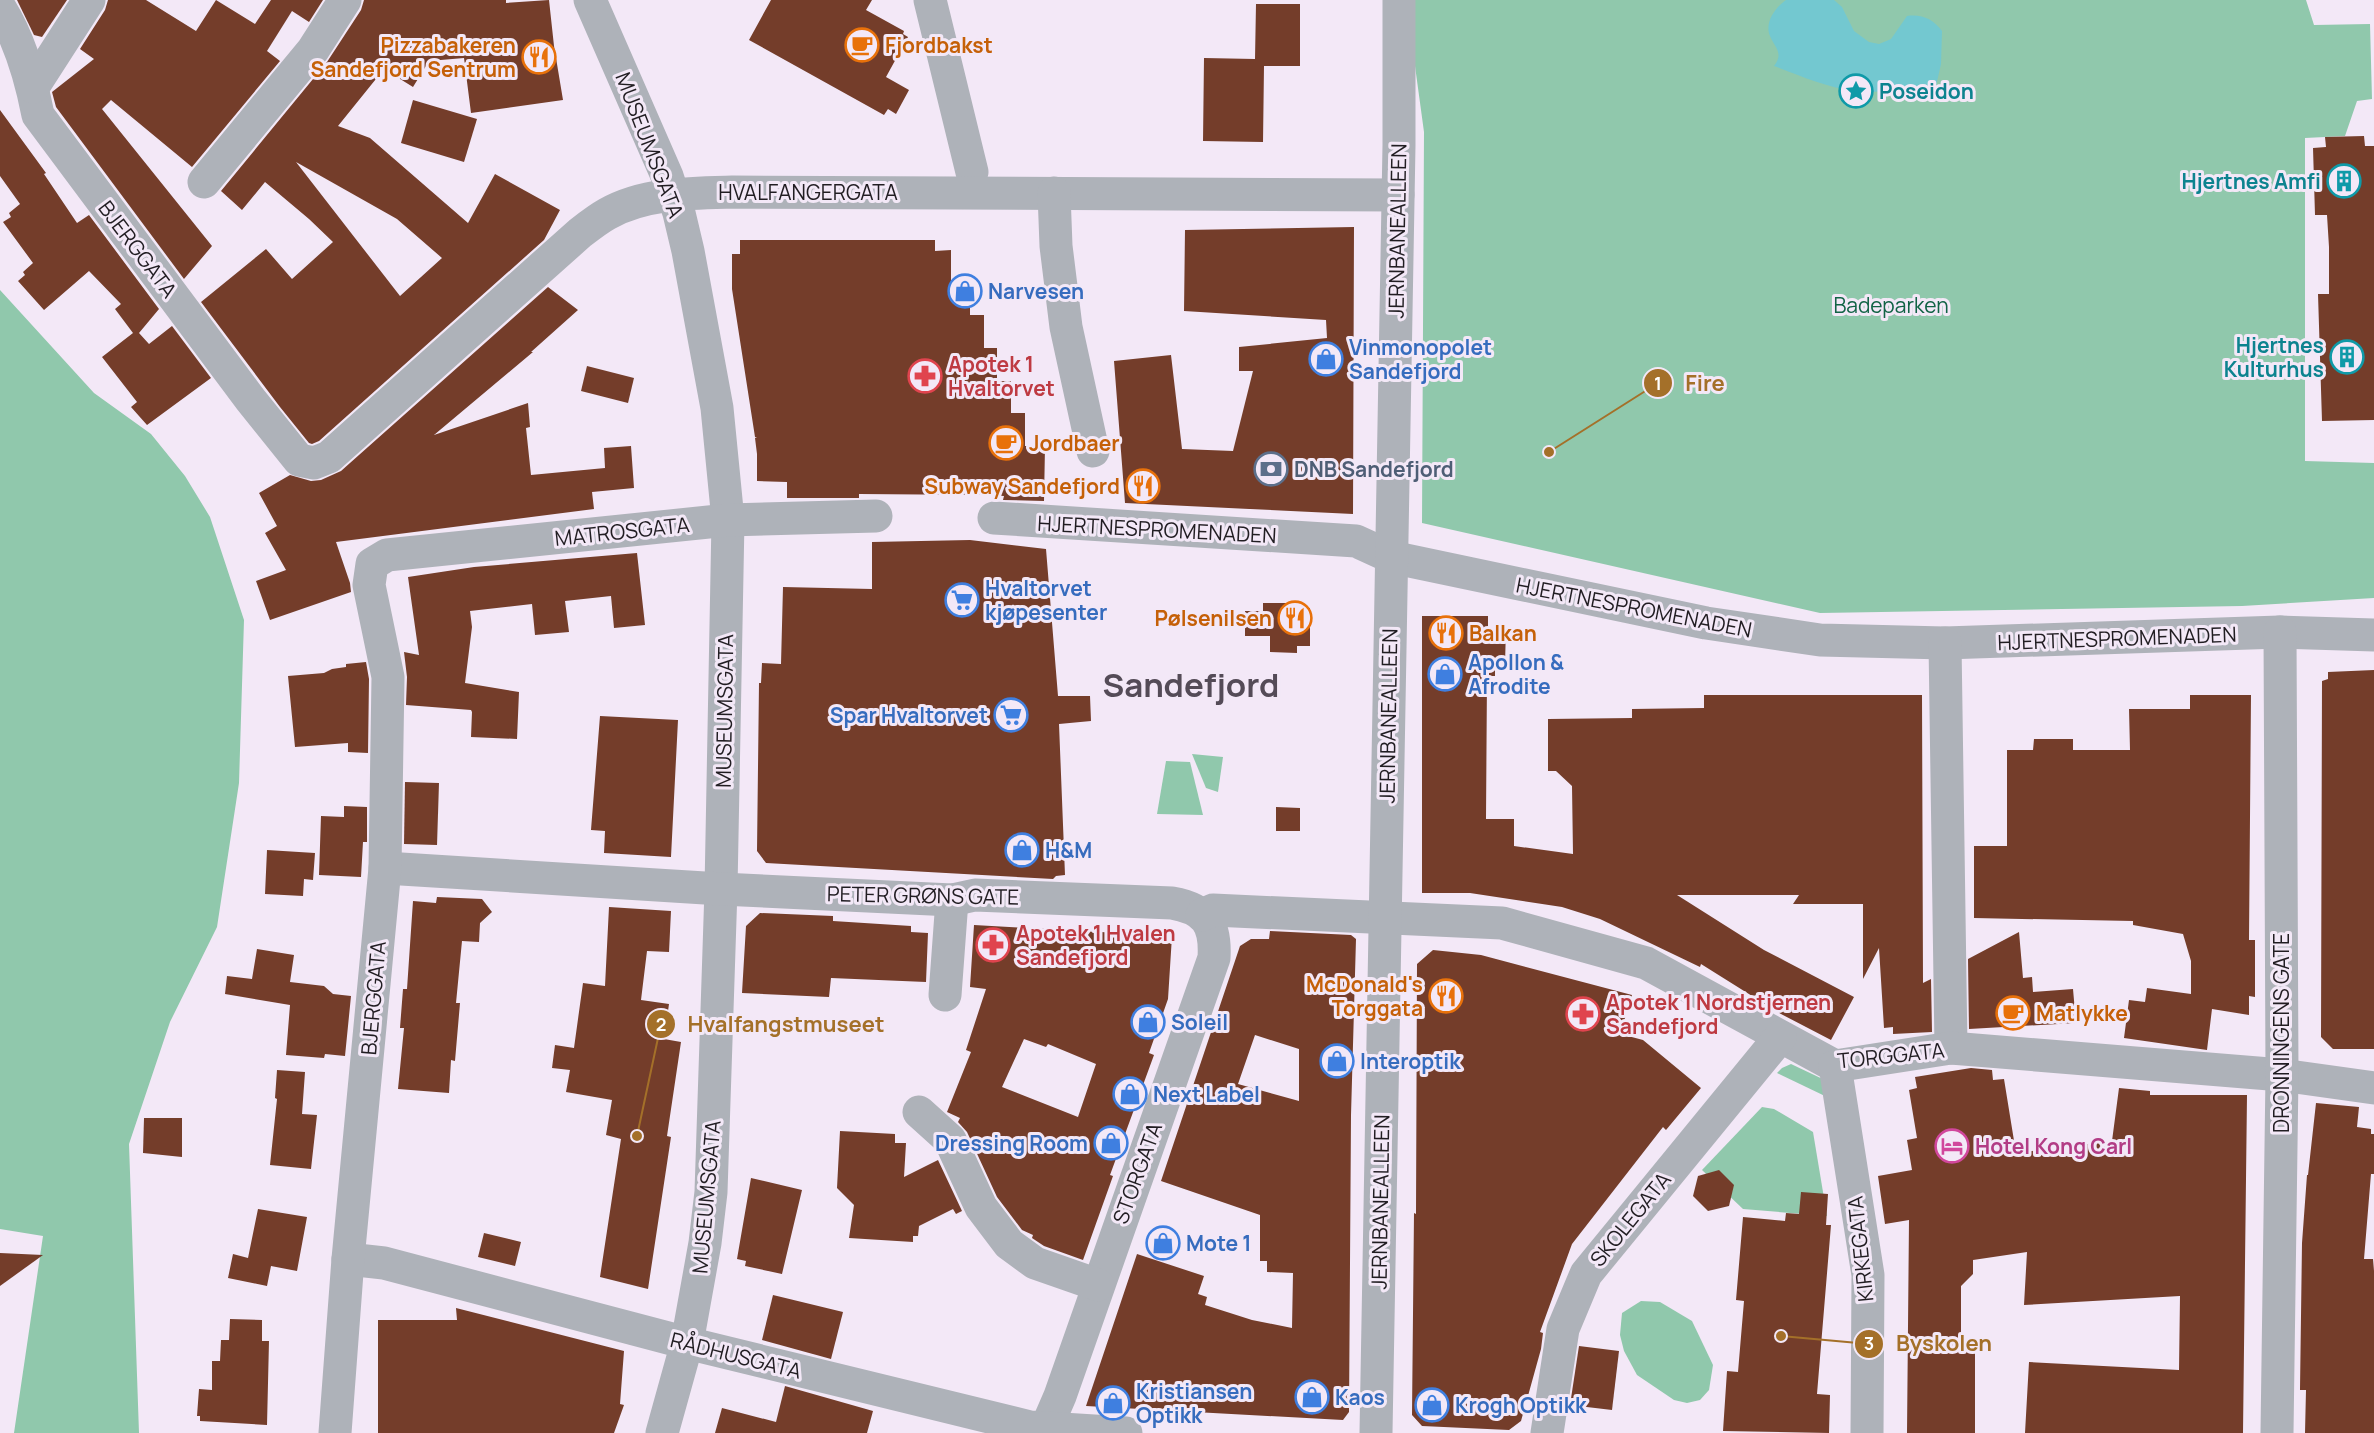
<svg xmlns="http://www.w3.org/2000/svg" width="2374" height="1433" viewBox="0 0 2374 1433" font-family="Manrope,sans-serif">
	<rect width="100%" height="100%" fill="#f3e8f7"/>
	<g fill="#90c8ac">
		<polygon points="1406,0 2306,0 2314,25 2370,24 2372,99 2357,101 2345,136 2305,138 2305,461 2374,463 2374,598 2242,606 1820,613 1422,523 1424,132"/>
		<polygon points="0,290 94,393 151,434 185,476 210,517 244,620 239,783 217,927 170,1022 129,1144 139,1433 14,1433 43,1236 0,1229"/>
		<polygon points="1192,754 1223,757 1218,792 1206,788"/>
		<polygon points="1166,761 1190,762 1203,815 1157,814"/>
		<polygon points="1791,1064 1829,1082 1827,1097 1777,1073 1782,1068"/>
		<polygon points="1762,1107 1774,1109 1813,1132 1827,1216 1743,1209 1702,1170"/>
		<polygon points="1641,1301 1660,1302 1692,1321 1713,1365 1709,1390 1700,1400 1687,1403 1674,1400 1637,1375 1624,1351 1620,1335 1622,1313"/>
	</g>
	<path fill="#73c8d0" d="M1786,0h48l8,7 12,24 15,11 10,2 12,-5 16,-23c15,-2 26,3 35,15l-1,33 -5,22c-27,4 -54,7 -80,5 -29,-3 -55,-15 -82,-25 10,-13 1,-18 -4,-30 -6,-14 6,-29 16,-36z"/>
	<g fill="#743d2a" fill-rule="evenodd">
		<polygon points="17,0 67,0 42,37 34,35"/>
		<polygon points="108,0 146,0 196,31 216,0 255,24 271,0 323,0 309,22 292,11 267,51 280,61 192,167 111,100 102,109 212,246 184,279 56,107 52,92 94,59 80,49 105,10"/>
		<path d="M364,0h142v3l43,-3 5,46 9,54 -92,13 -7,-55 -35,3 -16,26 -29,-18 -46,57 32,12 98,85 27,-49 65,36 -16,30 -225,201 -7,3 -3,-1 -29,-36 -79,-105 65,-53 26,30 41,-37 -24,-23 -44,-37 -23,28 -21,-19 106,-129 34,-52zM296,162l101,57 45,39 -42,38z"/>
		<polygon points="771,0 872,0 866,10 904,31 903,34 908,37 886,77 909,90 896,114 888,109 884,115 749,40"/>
		<polygon points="1256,4 1300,4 1300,66 1264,66 1263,142 1203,141 1204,58 1255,59"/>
		<polygon points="413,100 477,119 464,162 401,143"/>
		<polygon points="0,110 46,173 44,174 77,223 89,215 159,309 139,333 149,344 172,326 211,378 147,425 131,407 137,402 102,357 133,333 115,309 121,304 89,271 44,310 18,281 25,275 23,272 33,263 3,222 11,217 9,213 20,204 0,176"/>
		<polygon points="2364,136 2365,146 2374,146 2374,420 2322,421 2318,294 2329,294 2329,247 2327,215 2315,215 2313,148 2326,147 2325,137"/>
		<polygon points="1354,227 1353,514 1125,503 1114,361 1171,355 1182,449 1233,451 1253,371 1239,371 1239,347 1327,338 1326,320 1184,311 1185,230"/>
		<polygon points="740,240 935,240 935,251 951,250 951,288 965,288 965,294 970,294 970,315 984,315 984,348 997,348 997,381 1011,381 1011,413 1025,413 1025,446 1045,446 1044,501 1003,500 1004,496 985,495 859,494 859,498 787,498 787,482 757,481 757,454 755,438 757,438 755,437 732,289 732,254 740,254"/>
		<polygon points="548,287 578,310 531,352 533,352 434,435 528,403 530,427 526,428 531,475 605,468 604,448 631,446 634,488 592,492 594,509 336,542 350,583 351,592 270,620 256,581 286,570 265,533 277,526 259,493 290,475 311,481 321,480 341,471"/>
		<polygon points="587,366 634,378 628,403 581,391"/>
		<polygon points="970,540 1046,549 1058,696 1090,696 1091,721 1059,724 1065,875 1056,876 1053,879 766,863 757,851 759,683 761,683 762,663 781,664 783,587 872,589 872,542"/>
		<polygon points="637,553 645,625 614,628 611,596 565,601 569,632 535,635 532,604 470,611 472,627 465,683 519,692 517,739 471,737 472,712 471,710 406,705 407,677 404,652 419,655 408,577 474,567"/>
		<polygon points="1263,603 1289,603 1289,608 1310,608 1310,646 1297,646 1297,653 1270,652 1270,636 1245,636 1245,611 1263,611"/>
		<polygon points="1422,616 1488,616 1488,628 1506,628 1505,664 1495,664 1495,676 1487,676 1486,819 1514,819 1514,846 1573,854 1572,786 1556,771 1548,771 1548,719 1632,718 1632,709 1704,708 1704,695 1922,695 1923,983 1931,979 1932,1032 1893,1034 1893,1027 1884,1028 1879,948 1863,979 1863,904 1793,904 1799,895 1677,895 1764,950 1854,997 1831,1040 1781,1014 1701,964 1700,967 1600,919 1562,907 1470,893 1422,893"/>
		<polygon points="366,662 369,679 368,753 348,752 348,743 295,747 288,676 324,673 332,669 346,667 346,664"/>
		<polygon points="2374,670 2374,1049 2333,1049 2321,1037 2322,681 2328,679 2328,672"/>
		<polygon points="2190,695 2251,695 2249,940 2255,940 2255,997 2249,996 2249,1015 2212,1009 2207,1050 2124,1038 2129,1000 2145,1002 2147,988 2191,994 2191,961 2183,934 2133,925 2133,921 1974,918 1974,846 2007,846 2007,750 2033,750 2034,739 2073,739 2073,750 2130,750 2129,709 2190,709"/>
		<polygon points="600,716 678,720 671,857 604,853 605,831 591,830"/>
		<polygon points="405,782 439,783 437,845 404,844"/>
		<polygon points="344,806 367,807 367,842 363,842 361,877 319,875 321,816 344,817"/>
		<polygon points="1276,807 1300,808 1300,831 1276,831"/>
		<polygon points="267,850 315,853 313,880 304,879 303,896 265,894"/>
		<polygon points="437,897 482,899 492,912 480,923 479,942 462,941 456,1003 460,1003 455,1061 451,1060 449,1093 398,1089 404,1028 400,1028 403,989 407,989 413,901 436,903"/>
		<polygon points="609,907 671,911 669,952 647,951 641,1000 669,1004 664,1039 681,1042 667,1136 671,1137 648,1289 600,1277 621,1139 606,1135 612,1100 566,1092 570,1070 552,1068 555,1045 574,1048 583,983 605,986"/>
		<polygon points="760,913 833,916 833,921 911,926 911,932 928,933 926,982 831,978 829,997 742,993 746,926"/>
		<path d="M974,925l198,11 -4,63 -19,54 5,2 -44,120 3,1 -30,84 -39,-14 -12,-8 1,-3 -11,-5 -25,-33 -30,-65 -9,-10 2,-4 -13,-6 24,-60 -5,-2 20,-61 -16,-2zM1024,1039l22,8 2,-3 48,20 -18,53 -76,-30z"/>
		<path d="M1270,931l81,4 5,4 -5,176 -2,297 -6,8 -257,-14 51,-152 67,22 -6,18 9,3 -2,8 47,15 40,8 1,-55 -26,-1v-11h-7v-46l-99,-34 79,-235 11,-7h18zM1255,1035l44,14v52l-61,-17z"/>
		<polygon points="2019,932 2023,978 2032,977 2033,992 2073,989 2076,1023 1969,1029 1968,959"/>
		<polygon points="257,949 294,955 290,982 324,986 333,994 351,996 345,1056 325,1054 324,1058 286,1055 290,1005 225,994 227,976 252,979"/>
		<polygon points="1433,950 1481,955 1632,995 1621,1031 1628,1033 1628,1036 1643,1040 1701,1088 1666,1130 1663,1127 1572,1244 1540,1332 1543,1333 1541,1349 1521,1421 1509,1430 1422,1426 1412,1415 1414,1213 1416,1214 1417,964"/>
		<polygon points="1971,1068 1992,1070 1993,1080 2004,1079 2016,1153 2112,1141 2119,1088 2150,1091 2150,1095 2247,1095 2243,1433 2025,1433 2029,1362 2179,1370 2180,1296 2024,1305 2027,1252 1973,1260 1973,1274 1961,1286 1961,1349 1975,1349 1975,1433 1907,1433 1909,1220 1885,1224 1878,1176 1912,1170 1907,1140 1917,1138 1909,1090 1917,1088 1915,1077"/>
		<polygon points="277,1070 305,1072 302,1114 317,1115 311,1169 270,1165 277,1099 275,1098"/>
		<polygon points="2316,1103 2359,1107 2357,1127 2371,1129 2371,1134 2374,1134 2374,1174 2371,1174 2364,1259 2373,1259 2374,1271 2374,1433 2305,1433 2306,1390 2300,1390 2302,1243 2307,1175 2308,1175"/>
		<polygon points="144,1118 182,1118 182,1157 143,1153"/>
		<polygon points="840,1131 895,1134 895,1143 906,1143 904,1177 938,1160 962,1211 956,1214 953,1209 919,1226 918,1236 913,1236 913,1242 849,1238 854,1205 837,1188"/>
		<polygon points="1719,1170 1734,1185 1729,1206 1708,1211 1693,1196 1698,1176"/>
		<polygon points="751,1178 802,1190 782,1274 745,1266 746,1261 737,1259"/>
		<polygon points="1801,1192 1828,1194 1826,1225 1831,1225 1817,1394 1830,1395 1829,1433 1723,1431 1727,1371 1738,1372 1744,1301 1736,1300 1743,1217 1785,1221 1786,1213 1799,1214"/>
		<polygon points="258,1209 307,1217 297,1271 271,1266 267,1286 228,1278 233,1254 248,1258"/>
		<polygon points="484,1233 521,1242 515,1266 478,1257"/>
		<polygon points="0,1253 43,1255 0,1286"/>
		<polygon points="773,1295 843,1312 831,1359 762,1340"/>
		<polygon points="456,1308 624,1351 620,1404 624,1405 614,1433 378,1433 378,1320 457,1320"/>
		<polygon points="230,1319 262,1320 262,1341 269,1341 267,1425 200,1421 200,1416 197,1416 199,1389 212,1390 212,1361 220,1361 221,1340 229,1340"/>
		<polygon points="1579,1346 1619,1351 1612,1410 1570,1405"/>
		<polygon points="785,1386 873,1411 867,1433 715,1433 722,1408 776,1422"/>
	</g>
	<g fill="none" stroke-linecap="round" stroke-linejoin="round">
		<g stroke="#aeb2b9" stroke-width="33">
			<polyline points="590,0 667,176 679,213 688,251 717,408 728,520 721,889 711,1192 705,1243 687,1343 662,1433"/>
			<polyline points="930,0 972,172"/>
			<path d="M0,8c20,32 31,71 38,107l212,284 49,61 15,3 15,-6 251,-224c9,-7 18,-14 27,-19 37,-21 84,-21 125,-22l666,3"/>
			<polyline points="33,87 89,0"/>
			<polyline points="204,182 313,50 345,0"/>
			<polyline points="1054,193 1056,246 1066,327 1093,451"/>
			<polyline points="994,518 1356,541 1391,557 1706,623 1820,640 1945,643 2280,632 2374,635"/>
			<polyline points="1945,643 1951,1048"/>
			<path d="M385,868l336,21 231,11 23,-5 197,8c34,6 44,21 42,55l-154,438 -16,37"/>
			<polyline points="1202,915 1213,910 1502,923 1646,963 1835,1066 1951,1048 2282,1075 2374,1088"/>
			<polyline points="945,995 952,900"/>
			<polyline points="1835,1066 1868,1275 1867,1433"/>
			<polyline points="919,1112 950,1140 981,1207 1009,1244 1035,1263 1098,1285"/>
			<polyline points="348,1259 384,1263 687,1343 1030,1427 1126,1433"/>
			<polyline points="335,1433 348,1259 385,868 388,677 369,585 372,564 387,555 728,520 876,516"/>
			<polyline points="1376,1433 1399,145 1399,0"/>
			<polyline points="1547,1433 1563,1329 1586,1274 1780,1037"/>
			<polyline points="2277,1433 2282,1075 2280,632"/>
		</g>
	</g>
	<defs>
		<symbol id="cafe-ring" viewBox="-11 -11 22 22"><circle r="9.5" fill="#f3e8f7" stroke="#e8710a" stroke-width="1.5"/><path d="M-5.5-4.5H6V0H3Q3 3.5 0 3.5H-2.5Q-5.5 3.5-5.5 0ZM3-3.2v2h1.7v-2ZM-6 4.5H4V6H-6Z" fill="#e8710a"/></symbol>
		<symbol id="restaurant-ring" viewBox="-11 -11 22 22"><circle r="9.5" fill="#f3e8f7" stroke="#e8710a" stroke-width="1.5"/><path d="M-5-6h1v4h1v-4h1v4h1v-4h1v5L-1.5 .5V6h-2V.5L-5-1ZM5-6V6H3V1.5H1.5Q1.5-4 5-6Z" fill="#e8710a"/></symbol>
		<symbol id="sight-ring" viewBox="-11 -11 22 22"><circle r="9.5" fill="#f3e8f7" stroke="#0f9aa8" stroke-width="1.5"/><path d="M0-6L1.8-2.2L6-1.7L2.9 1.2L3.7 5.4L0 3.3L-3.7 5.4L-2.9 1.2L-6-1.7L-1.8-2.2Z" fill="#0f9aa8"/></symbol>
		<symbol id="building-ring" viewBox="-11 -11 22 22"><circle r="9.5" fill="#f3e8f7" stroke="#0f9aa8" stroke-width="1.5"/><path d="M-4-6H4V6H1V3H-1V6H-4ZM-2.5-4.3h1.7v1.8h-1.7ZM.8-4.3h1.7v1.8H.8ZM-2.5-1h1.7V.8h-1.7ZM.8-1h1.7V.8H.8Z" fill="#0f9aa8"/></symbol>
		<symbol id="shop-ring" viewBox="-11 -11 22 22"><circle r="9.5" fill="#f3e8f7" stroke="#3f7fe0" stroke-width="1.5"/><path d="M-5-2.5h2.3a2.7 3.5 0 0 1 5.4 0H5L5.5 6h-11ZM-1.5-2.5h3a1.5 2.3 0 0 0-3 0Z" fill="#3f7fe0"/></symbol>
		<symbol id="pharmacy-ring" viewBox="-11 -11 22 22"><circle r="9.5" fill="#f3e8f7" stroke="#e0444e" stroke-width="1.5"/><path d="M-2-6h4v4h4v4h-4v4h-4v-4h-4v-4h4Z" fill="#e0444e"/></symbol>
		<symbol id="bank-ring" viewBox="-11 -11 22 22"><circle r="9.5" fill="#f3e8f7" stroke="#5c6f8a" stroke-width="1.5"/><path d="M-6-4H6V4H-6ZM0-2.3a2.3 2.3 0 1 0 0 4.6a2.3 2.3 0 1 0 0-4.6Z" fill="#5c6f8a"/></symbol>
		<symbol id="supermarket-ring" viewBox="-11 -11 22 22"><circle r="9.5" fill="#f3e8f7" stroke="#3f7fe0" stroke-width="1.5"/><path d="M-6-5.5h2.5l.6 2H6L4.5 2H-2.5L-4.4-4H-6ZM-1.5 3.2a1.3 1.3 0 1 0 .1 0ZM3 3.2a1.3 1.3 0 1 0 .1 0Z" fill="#3f7fe0"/></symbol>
		<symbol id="hotel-ring" viewBox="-11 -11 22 22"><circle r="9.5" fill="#f3e8f7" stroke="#d1479c" stroke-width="1.5"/><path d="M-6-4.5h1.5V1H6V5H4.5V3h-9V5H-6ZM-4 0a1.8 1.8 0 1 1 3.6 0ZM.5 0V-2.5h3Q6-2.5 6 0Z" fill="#d1479c"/></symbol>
	</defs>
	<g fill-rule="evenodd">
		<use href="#cafe-ring" x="843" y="26" width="38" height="38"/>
		<use href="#restaurant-ring" x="520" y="38" width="38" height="38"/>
		<use href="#sight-ring" x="1837" y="72" width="38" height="38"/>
		<use href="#building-ring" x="2325" y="162" width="38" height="38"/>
		<use href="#shop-ring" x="946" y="272" width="38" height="38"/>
		<use href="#building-ring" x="2328" y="338" width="38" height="38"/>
		<use href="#shop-ring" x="1307" y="340" width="38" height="38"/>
		<use href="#pharmacy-ring" x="906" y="357" width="38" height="38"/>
		<use href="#cafe-ring" x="987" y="424" width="38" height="38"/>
		<use href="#bank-ring" x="1252" y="450" width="38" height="38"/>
		<use href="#restaurant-ring" x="1124" y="467" width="38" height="38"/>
		<use href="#supermarket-ring" x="943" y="581" width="38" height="38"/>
		<use href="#restaurant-ring" x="1276" y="599" width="38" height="38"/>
		<use href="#restaurant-ring" x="1427" y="614" width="38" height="38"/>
		<use href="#shop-ring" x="1426" y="655" width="38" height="38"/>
		<use href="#supermarket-ring" x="992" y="696" width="38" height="38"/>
		<use href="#shop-ring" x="1003" y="831" width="38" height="38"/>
		<use href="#pharmacy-ring" x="974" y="926" width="38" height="38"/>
		<use href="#restaurant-ring" x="1427" y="977" width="38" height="38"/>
		<use href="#cafe-ring" x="1994" y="994" width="38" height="38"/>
		<use href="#pharmacy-ring" x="1564" y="995" width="38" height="38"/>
		<use href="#shop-ring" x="1129" y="1003" width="38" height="38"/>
		<use href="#shop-ring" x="1318" y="1042" width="38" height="38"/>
		<use href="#shop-ring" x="1111" y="1075" width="38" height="38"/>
		<use href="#shop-ring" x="1092" y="1124" width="38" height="38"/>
		<use href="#hotel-ring" x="1933" y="1127" width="38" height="38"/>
		<use href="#shop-ring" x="1144" y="1224" width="38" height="38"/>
		<use href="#shop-ring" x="1293" y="1378" width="38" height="38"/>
		<use href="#shop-ring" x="1094" y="1384" width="38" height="38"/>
		<use href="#shop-ring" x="1413" y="1386" width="38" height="38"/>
	</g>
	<g text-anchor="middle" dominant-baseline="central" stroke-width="6" stroke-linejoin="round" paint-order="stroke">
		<g font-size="21" font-weight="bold" fill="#c56008" stroke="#f3e8f7" text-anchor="end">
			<text x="516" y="45">Pizzabakeren<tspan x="516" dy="24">Sandefjord Sentrum</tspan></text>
			<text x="885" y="45" text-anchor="start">Fjordbakst</text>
			<text x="1029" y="443" text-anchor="start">Jordbaer</text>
			<text x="1120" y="486">Subway Sandefjord</text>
			<text x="1272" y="618">Pølsenilsen</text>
			<text x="1469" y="633" text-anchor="start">Balkan</text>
			<text x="1423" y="984">McDonald's<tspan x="1423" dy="24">Torggata</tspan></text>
			<text x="2036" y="1013" text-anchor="start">Matlykke</text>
		</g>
		<g font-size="21" font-weight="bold" fill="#0d838f" stroke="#f3e8f7" text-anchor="end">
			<text x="1879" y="91" text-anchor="start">Poseidon</text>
			<text x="2321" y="181">Hjertnes Amfi</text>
			<text x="2324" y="345">Hjertnes<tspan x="2324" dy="24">Kulturhus</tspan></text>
		</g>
		<g font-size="21" fill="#211d22" stroke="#f3e8f7">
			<text transform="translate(650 145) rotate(69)">MUSEUMSGATA</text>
			<text x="808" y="192">HVALFANGERGATA</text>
			<text transform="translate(1397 231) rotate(-89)">JERNBANEALLEEN</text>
			<text transform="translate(138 249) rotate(53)">BJERGGATA</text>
			<text transform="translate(1157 529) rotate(3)">HJERTNESPROMENADEN</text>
			<text transform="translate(622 531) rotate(-6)">MATROSGATA</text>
			<text transform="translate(1634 607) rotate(11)">HJERTNESPROMENADEN</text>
			<text transform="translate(2117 638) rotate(-2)">HJERTNESPROMENADEN</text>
			<text transform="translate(724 711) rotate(-89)">MUSEUMSGATA</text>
			<text transform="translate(1388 716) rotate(-89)">JERNBANEALLEEN</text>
			<text transform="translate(923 895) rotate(1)">PETER GRØNS GATE</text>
			<text transform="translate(373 998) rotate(-85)">BJERGGATA</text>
			<text transform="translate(2281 1033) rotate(-90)">DRONNINGENS GATE</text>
			<text transform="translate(1891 1055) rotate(-6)">TORGGATA</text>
			<text transform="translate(1137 1173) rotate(-70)">STORGATA</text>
			<text transform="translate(706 1197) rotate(-85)">MUSEUMSGATA</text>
			<text transform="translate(1380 1202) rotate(-89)">JERNBANEALLEEN</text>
			<text transform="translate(1630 1219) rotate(-51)">SKOLEGATA</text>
			<text transform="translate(1860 1249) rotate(-96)">KIRKEGATA</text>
			<text transform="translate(736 1355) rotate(14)">RÅDHUSGATA</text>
		</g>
		<g font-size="21" font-weight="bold" fill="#366cbe" stroke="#f3e8f7" text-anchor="start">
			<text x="988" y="291">Narvesen</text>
			<text x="1349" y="347">Vinmonopolet<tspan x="1349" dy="24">Sandefjord</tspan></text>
			<text x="985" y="588">Hvaltorvet<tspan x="985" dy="24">kjøpesenter</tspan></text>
			<text x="1468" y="662">Apollon &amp;<tspan x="1468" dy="24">Afrodite</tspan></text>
			<text x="988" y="715" text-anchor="end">Spar Hvaltorvet</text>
			<text x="1045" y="850">H&amp;M</text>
			<text x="1171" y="1022">Soleil</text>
			<text x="1360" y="1061">Interoptik</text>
			<text x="1153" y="1094">Next Label</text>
			<text x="1088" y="1143" text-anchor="end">Dressing Room</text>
			<text x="1186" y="1243">Mote 1</text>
			<text x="1136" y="1391">Kristiansen<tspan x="1136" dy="24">Optikk</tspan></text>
			<text x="1335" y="1397">Kaos</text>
			<text x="1455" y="1405">Krogh Optikk</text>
		</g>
		<g font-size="21" fill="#116345" stroke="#f3e8f7">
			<text x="1891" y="305">Badeparken</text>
		</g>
		<g font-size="21" font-weight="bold" fill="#be3a42" stroke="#f3e8f7" text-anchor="start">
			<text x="948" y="364">Apotek 1<tspan x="948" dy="24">Hvaltorvet</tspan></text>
			<text x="1016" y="933">Apotek 1 Hvalen<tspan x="1016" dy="24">Sandefjord</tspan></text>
			<text x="1606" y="1002">Apotek 1 Nordstjernen<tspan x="1606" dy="24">Sandefjord</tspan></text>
		</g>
		<g font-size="21" font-weight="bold" fill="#4e5e75" stroke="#f3e8f7" text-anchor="start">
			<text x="1294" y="469">DNB Sandefjord</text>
		</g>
		<g font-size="21" font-weight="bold" fill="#b23c85" stroke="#f3e8f7" text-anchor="start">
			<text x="1975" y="1146">Hotel Kong Carl</text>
		</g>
		<g font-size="33" font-weight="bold" fill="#544b57" stroke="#f3e8f7">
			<text x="1191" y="684">Sandefjord</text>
		</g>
	</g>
	<path fill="none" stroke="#a47029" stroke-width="2" d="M1549 452L1658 383M637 1136L661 1024M1781 1336L1869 1344"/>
	<g fill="#a47029" stroke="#f3e8f7" stroke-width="2">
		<circle cx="1549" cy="452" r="6"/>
		<circle cx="637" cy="1136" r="6"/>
		<circle cx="1781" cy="1336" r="6"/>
		<circle cx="1658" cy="383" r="15"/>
		<circle cx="661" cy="1024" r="15"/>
		<circle cx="1869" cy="1344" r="15"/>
	</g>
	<g font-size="18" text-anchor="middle" font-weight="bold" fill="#fff">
		<text x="1658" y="390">1</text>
		<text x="661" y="1031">2</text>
		<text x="1869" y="1350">3</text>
	</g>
	<g font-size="22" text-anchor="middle" font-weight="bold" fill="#a47029" stroke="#f3e8f7" stroke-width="6" stroke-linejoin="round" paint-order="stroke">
		<text x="1705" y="391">Fire</text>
		<text x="786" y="1032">Hvalfangstmuseet</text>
		<text x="1944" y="1351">Byskolen</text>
	</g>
</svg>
